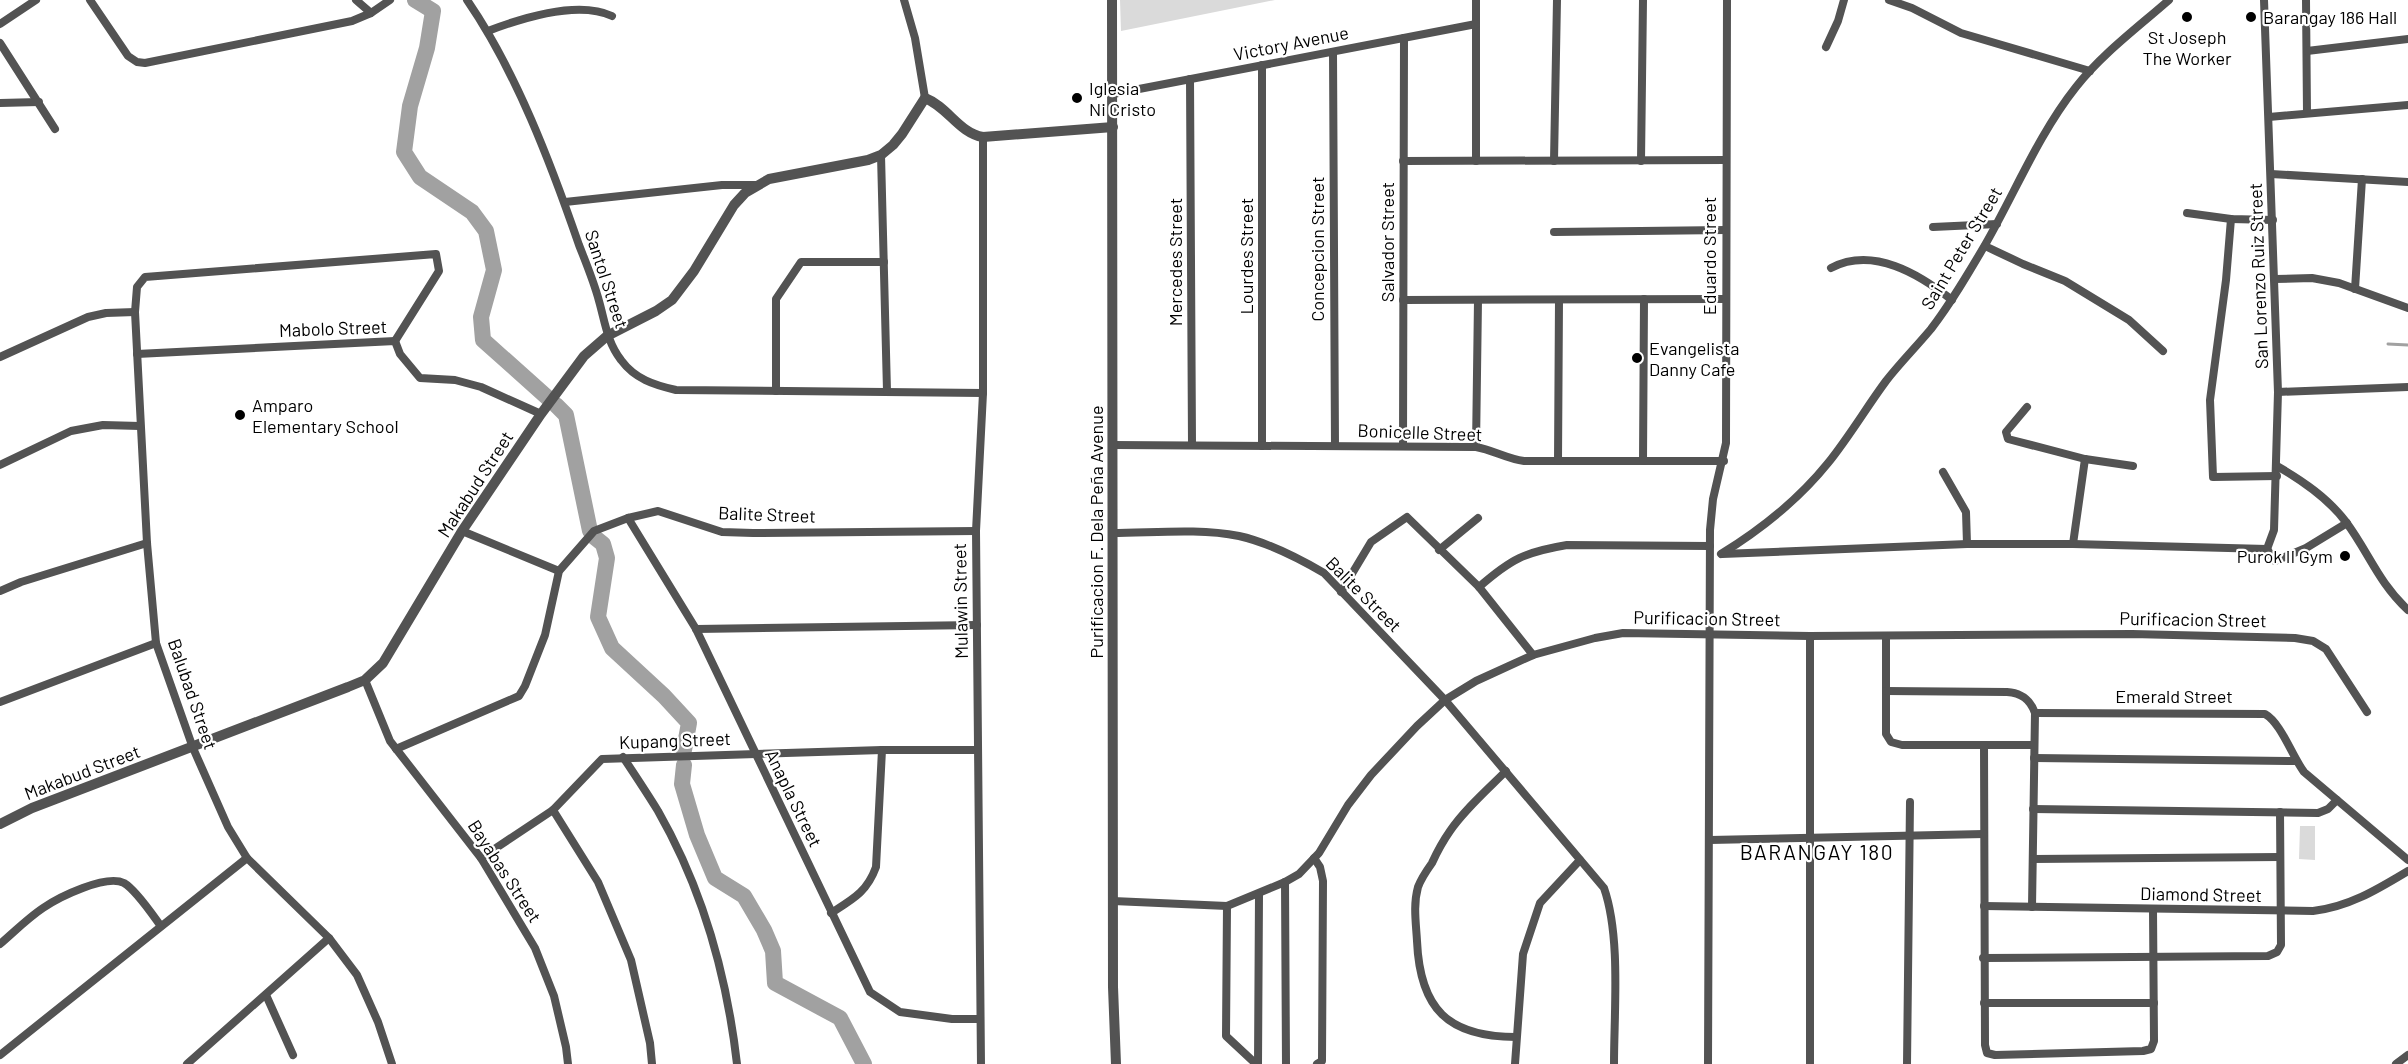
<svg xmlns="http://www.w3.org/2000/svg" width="2408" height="1064" viewBox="0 0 2408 1064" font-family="Barlow,sans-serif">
	<rect width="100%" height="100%" fill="#fff"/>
	<g fill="#dadada">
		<polygon points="1120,0 1275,0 1121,31"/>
		<polygon points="2300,826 2315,826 2315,860 2299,859"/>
	</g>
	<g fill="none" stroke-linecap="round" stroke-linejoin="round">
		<polyline stroke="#a1a1a1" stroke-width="3" points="2388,344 2408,345"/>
		<g stroke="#a1a1a1" stroke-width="16">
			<polyline points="415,0 433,11 427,48 410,106 404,152 420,177 472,212 486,231 494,270 481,317 483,340 549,399"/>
			<polyline points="556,405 566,415 590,531"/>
			<polyline points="593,536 603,544 607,558 598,617 612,648 664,696 689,723 684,750"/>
			<polyline points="684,765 682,784 697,835 715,878 744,896 764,930 773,951 775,983 840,1018 864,1064"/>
		</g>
		<g stroke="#535353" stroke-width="8">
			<polyline points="90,0 128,56 137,62 145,63 352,21 371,13 390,0"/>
			<polyline points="356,0 371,13"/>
			<path d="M467,0c49,71 84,164 112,245 7,18 15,37 20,56 6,21 8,41 22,59 14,19 33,25 55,30l307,3"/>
			<polyline points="904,0 915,38 925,98"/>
			<polyline points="1476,0 1476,161"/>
			<polyline points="1889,0 1912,8 1961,33 2090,71"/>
			<polyline points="2264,0 2278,392 2274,530 2267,549"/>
			<polyline points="2306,0 2307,113"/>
			<polyline points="0,24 36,0"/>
			<path d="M488,31c34,-13 90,-31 124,-15"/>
			<polyline points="0,43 55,129"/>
			<polyline points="1826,47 1838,21 1844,0"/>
			<polyline points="2307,51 2408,39"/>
			<polyline points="1333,52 1335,446"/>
			<polyline points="1262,65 1262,446"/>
			<polyline points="1190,79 1192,445"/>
			<polyline points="1113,94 1476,24"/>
			<polyline points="0,103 39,102"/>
			<polyline points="2269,117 2408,105"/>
			<polyline points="881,155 887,391"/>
			<polyline points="1403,161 1726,160"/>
			<polyline points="1554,161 1557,0"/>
			<polyline points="1641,161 1643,0"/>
			<polyline points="2271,174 2408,182"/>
			<polyline points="565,202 722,185 757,185"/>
			<polyline points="2187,213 2231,219 2273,220"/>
			<polyline points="2231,219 2226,280 2210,400 2213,477 2277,476"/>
			<polyline points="1933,227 1997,224"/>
			<polyline points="1554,232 1726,230"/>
			<polyline points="1985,246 2023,264 2065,281 2129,320 2163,351"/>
			<path d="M1831,268c42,-22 88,6 121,32"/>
			<polyline points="2275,279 2312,278 2339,283 2408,308"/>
			<polyline points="2355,289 2362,179"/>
			<polyline points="1403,300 1725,299"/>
			<polyline points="137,354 395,341 400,354 420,378 455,380 481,387 541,414"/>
			<polyline points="0,357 88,317 106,313 135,312"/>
			<polyline points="776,391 776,299 801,262 884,262"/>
			<polyline points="2278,392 2408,387"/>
			<polyline points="2027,407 2006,432 2008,439 2085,459 2133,466"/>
			<path d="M1113,445l363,2c17,3 31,12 48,14h200"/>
			<polyline points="1403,446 1404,38"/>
			<polyline points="1476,447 1478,300"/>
			<polyline points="1558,461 1559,300"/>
			<polyline points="1643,461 1644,299"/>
			<polyline points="0,465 71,431 103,425 140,426"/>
			<path d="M2277,466c26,15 51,32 69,56 23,31 32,60 62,88"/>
			<polyline points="1943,472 1966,512 1967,544"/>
			<polyline points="628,518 696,629 870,992 900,1012 952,1019 980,1019"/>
			<polyline points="462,531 559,571"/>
			<path d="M1112,533c41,0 86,-5 127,3 27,6 61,23 85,37l121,127 159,188c17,49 10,123 10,176"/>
			<polyline points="2073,544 2085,459"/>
			<polyline points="2267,549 2275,561 2306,548 2347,523"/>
			<polyline points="1439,550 1478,518"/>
			<path d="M1721,554c39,-24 78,-55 107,-91 21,-26 38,-55 58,-82 14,-18 30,-34 45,-52 20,-26 37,-55 54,-84 30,-52 53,-110 91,-158 26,-33 61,-59 93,-87"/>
			<polyline points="1722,554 1967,544 2073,544 2267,549"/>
			<path d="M1479,587c32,-28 46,-35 88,-42l143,1"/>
			<polyline points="0,591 21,582 147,543"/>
			<polyline points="1341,592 1371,542 1407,517 1479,587 1533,655"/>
			<polyline points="696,629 977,625"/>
			<polyline points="1886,636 1886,734 1891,742 1902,745 2034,745"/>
			<polyline points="365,680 390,741 481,858 535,948 554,996 566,1047 568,1064"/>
			<path d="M1886,691l121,1c14,1 23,7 28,21l-3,194"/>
			<polyline points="0,702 156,643"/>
			<path d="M2035,713l230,1c16,9 27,42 39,58l104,88"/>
			<polyline points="1984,745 1985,1045 1987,1053 1995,1055 2143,1051 2151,1049 2154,1041 2153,910"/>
			<polyline points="396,749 519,696 525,686 545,635 559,571 594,531 628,518 658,511 722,532 753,533 976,531"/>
			<path d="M623,757c12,18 24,36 35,54 44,77 69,166 79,253"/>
			<polyline points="2034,758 2296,761"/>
			<path d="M1506,771c-19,19 -41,38 -56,60 -7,10 -13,21 -18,32 -5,7 -11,16 -14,24 -5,18 -2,36 -1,54 3,68 31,96 99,96"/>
			<polyline points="2033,809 2318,813 2328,809 2337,800"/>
			<polyline points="553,810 598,882 631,960 650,1043 652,1064"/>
			<polyline points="1710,840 1984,834"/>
			<polyline points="481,858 553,810 602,759 882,750 977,750"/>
			<polyline points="1314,858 1320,867 1323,881 1322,1061 1317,1064"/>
			<polyline points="2033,859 2280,857"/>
			<polyline points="1285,882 1286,1064"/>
			<polyline points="1113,901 1227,906 1285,882 1299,874 1319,853 1348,805 1371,775 1417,726 1445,700 1476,681 1533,655 1595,638 1623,633 1810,636 2132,634 2295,638 2313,641 2326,649 2367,712"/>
			<polyline points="1227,906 1226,1036 1256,1064"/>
			<path d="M1984,906l329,5c36,-4 65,-22 95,-40"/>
			<path d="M831,913c22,-14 36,-21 45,-46l6,-117"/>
			<path d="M0,944c14,-12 28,-26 43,-36 16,-11 63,-34 81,-25 12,7 28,31 36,42"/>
			<polyline points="1983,958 2268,956 2277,952 2281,945 2280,812"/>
			<polyline points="266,995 293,1055"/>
			<polyline points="1984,1003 2154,1003"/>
			<polyline points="0,1055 247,858"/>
			<polyline points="187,1064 329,938"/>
			<polyline points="392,1064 378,1022 357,975 329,938 247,858 228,827 193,748 156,643 147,543 135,312 137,287 145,277 436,254 439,271 395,341"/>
			<polyline points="981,1064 976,531 983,393 983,137"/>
			<polyline points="1258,1064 1259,895"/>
			<polyline points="1515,1064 1523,954 1540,903 1580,860"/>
			<polyline points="1708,1064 1710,530 1713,499 1726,443 1727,0"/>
			<polyline points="1810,1064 1810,636"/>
			<polyline points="1907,1064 1910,802"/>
			<polyline points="2396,1064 2408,1055"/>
		</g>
		<g stroke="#535353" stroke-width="10">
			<polyline points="1112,0 1113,987 1116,1064"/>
			<path d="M0,824l32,-16 316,-121 17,-7 18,-17 79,-132 79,-117 43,-58 23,-20 49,-25 16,-11 22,-29 40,-66 11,-12 24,-14 99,-19 13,-5 12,-10 9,-11 23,-36c23,9 34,35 58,39l130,-10"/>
		</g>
	</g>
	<g fill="#000" stroke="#fff" stroke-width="2">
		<circle cx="2187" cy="17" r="6"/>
		<circle cx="2251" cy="17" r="6"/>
		<circle cx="1077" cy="98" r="6"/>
		<circle cx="1637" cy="358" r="6"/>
		<circle cx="240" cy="415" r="6"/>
		<circle cx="2345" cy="556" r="6"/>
	</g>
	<g text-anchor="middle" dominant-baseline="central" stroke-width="4.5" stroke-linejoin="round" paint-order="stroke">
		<g font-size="18" fill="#000" stroke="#fff" text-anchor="start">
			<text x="2263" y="17">Barangay 186 Hall</text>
			<text x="2187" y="37" text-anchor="middle">St Joseph<tspan x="2187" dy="21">The Worker</tspan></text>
			<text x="1089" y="88">Iglesia<tspan x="1089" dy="21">Ni Cristo</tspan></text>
			<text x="1649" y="348">Evangelista<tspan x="1649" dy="21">Danny Cafe</tspan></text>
			<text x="252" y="405">Amparo<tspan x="252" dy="21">Elementary School</tspan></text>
			<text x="2333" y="556" text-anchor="end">Purok II Gym</text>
		</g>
		<g font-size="18" fill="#000" stroke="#fff">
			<text transform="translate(1291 43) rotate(-11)">Victory Avenue</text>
			<text transform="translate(1387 242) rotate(-90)">Salvador Street</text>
			<text transform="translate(1961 248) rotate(-59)">Saint Peter Street</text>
			<text transform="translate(1317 249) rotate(-90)">Concepcion Street</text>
			<text transform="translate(1246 256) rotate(-90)">Lourdes Street</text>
			<text transform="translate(1709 256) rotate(-90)">Eduardo Street</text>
			<text transform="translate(1175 262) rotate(-90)">Mercedes Street</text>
			<text transform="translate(2258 276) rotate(-92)">San Lorenzo Ruiz Street</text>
			<text transform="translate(607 279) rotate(72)">Santol Street</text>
			<text transform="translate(333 328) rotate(-2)">Mabolo Street</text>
			<text transform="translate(1420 432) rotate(2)">Bonicelle Street</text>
			<text transform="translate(475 484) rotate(-57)">Makabud Street</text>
			<text transform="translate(767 514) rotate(2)">Balite Street</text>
			<text transform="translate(1096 532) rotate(-90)">Purificacion F. Dela Peña Avenue</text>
			<text transform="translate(1364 594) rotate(45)">Balite Street</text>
			<text transform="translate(960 601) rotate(-91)">Mulawin Street</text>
			<text transform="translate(1707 618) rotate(1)">Purificacion Street</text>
			<text transform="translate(2193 619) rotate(1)">Purificacion Street</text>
			<text transform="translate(193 694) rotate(71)">Balubad Street</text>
			<text x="2174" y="696">Emerald Street</text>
			<text transform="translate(675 740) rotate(-2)">Kupang Street</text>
			<text transform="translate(82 772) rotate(-21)">Makabud Street</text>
			<text transform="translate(794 798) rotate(64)">Anapla Street</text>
			<text transform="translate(505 871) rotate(57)">Bayabas Street</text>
			<text transform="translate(2201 894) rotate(1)">Diamond Street</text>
		</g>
		<g font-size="21" letter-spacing="1.5" fill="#000" stroke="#fff">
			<text x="1817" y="851">BARANGAY 180</text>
		</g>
	</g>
</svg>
